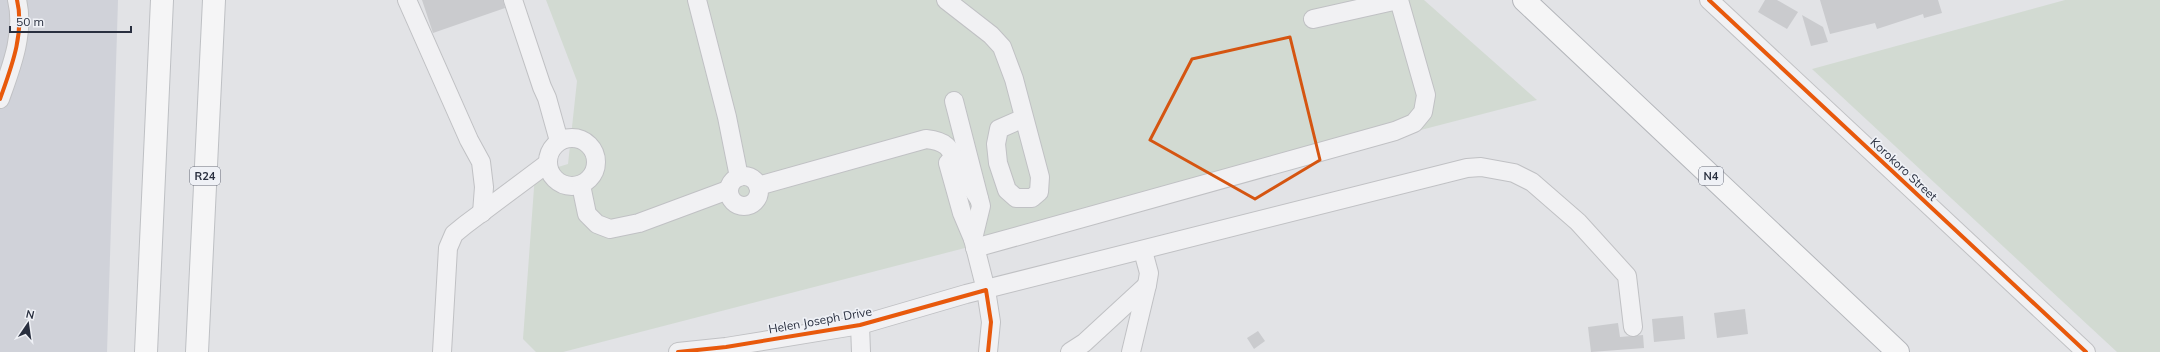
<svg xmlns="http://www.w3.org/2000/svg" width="2160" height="352" viewBox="0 0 2160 352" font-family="Mulish,sans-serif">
	<rect width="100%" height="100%" fill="#e2e3e6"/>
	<polygon fill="#d0d2d9" points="0,0 118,0 107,352 0,352"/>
	<g fill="#d2dad2">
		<polygon points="546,0 1424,0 1537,100 563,352 536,352 523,339 535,174 568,164 577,81"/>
		<polygon points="2065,0 2160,0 2160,352 2117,352 1812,69"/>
	</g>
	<g fill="#cacbce">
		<polygon points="422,0 503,0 505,8 433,33"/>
		<polygon points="1765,0 1777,0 1798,12 1787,29 1758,12"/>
		<polygon points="1820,0 1938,0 1942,13 1924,18 1923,14 1877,29 1875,23 1830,34"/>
		<polygon points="1802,15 1823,27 1828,42 1811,46"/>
		<polygon points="1745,309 1748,334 1717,338 1714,313"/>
		<polygon points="1683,316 1685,339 1654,342 1652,319"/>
		<polygon points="1618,323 1620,337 1643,335 1644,348 1591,352 1588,327"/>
		<polygon points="1258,331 1265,341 1254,349 1247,338"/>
	</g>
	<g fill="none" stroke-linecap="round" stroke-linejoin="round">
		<defs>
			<g id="minor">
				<polyline points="407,0 469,140 481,162 484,187 482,213"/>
				<polyline points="513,0 542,87 547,98 559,141"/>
				<polyline points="697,0 727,117 739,177"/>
				<polyline points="946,0 991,35 1002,47 1014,79 1040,177 1039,192 1032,198 1016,198 1007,190 998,163 996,144 999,129 1024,118"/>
				<polyline points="1709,0 2086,352"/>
				<polyline points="1313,19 1398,0"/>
				<path d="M0,99c11,-31 25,-66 17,-99"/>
				<polyline points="954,101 981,206 973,239"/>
				<circle cx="572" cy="162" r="24"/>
				<polyline points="948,163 962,213 973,239 986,290 991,322 988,352"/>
				<circle cx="744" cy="191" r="15"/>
				<polyline points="581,185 587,214 597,224 610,229 639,223 728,190"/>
				<path d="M758,186l168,-47c29,3 24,16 37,37 5,8 11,15 16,23"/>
				<polyline points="975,248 1395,131 1414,123 1423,112 1426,95 1399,0"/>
				<polyline points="860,325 861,352"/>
				<polyline points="442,352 448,248 454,234 465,225 548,163"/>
				<polyline points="678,352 726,347 860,325 966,294 1467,168 1481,167 1514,173 1532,182 1578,222 1627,276 1633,327"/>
				<polyline points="1070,352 1084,343 1147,285"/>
				<polyline points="1131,352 1147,285 1149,273 1143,251"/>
			</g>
			<g id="major">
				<polyline points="146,352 162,0"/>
				<polyline points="197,352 214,0"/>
			</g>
			<polyline id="highway" points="1524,0 1898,352"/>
		</defs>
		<use href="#minor" stroke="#c0c1c4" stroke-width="20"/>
		<use href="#major" stroke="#bec0c4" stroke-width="24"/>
		<use href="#highway" stroke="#b4b6bb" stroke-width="24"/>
		<use href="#minor" stroke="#f1f1f3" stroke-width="18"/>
		<use href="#major" stroke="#f5f5f6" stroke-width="22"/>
		<use href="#highway" stroke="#f5f5f6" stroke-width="22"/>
		<defs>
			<g id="cycleway">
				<polyline points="1709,0 2086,352"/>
				<path d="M0,99c11,-31 25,-66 17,-99"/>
				<polyline points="678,352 726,347 860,325 986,290 991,322 988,352"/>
			</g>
		</defs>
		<use href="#cycleway" stroke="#eff1f6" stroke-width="6"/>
		<use href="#cycleway" stroke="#e8590c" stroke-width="4"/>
	</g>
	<path fill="none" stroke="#d55511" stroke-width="3" stroke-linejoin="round" d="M1290,37l30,123 -65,39 -105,-59 42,-81z"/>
	<g text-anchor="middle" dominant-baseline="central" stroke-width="3.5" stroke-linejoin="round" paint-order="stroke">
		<g fill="#eff1f6" stroke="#646976" stroke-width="1">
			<rect x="190" y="167" width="30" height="18" rx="3"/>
			<rect x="1699" y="167" width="24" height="18" rx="3"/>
		</g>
		<g font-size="11" font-weight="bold" fill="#292f3f">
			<text x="205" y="176">R24</text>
			<text x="1711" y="176">N4</text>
		</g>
		<g font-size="12" fill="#292f3f" stroke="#eff1f6">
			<text transform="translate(1904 169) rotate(43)">Korokoro Street</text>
			<text transform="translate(820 320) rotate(-10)">Helen Joseph Drive</text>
		</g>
	</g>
	<g transform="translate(28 324) rotate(13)" stroke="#eff1f6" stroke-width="3" paint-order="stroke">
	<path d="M0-3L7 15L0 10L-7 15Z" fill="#292f3f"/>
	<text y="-6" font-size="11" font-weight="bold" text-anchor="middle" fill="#292f3f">N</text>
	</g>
	<path d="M10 26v6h121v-6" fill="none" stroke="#292f3f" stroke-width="2"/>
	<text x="16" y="26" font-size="12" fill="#292f3f" stroke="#eff1f6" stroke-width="3" paint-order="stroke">50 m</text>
</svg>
